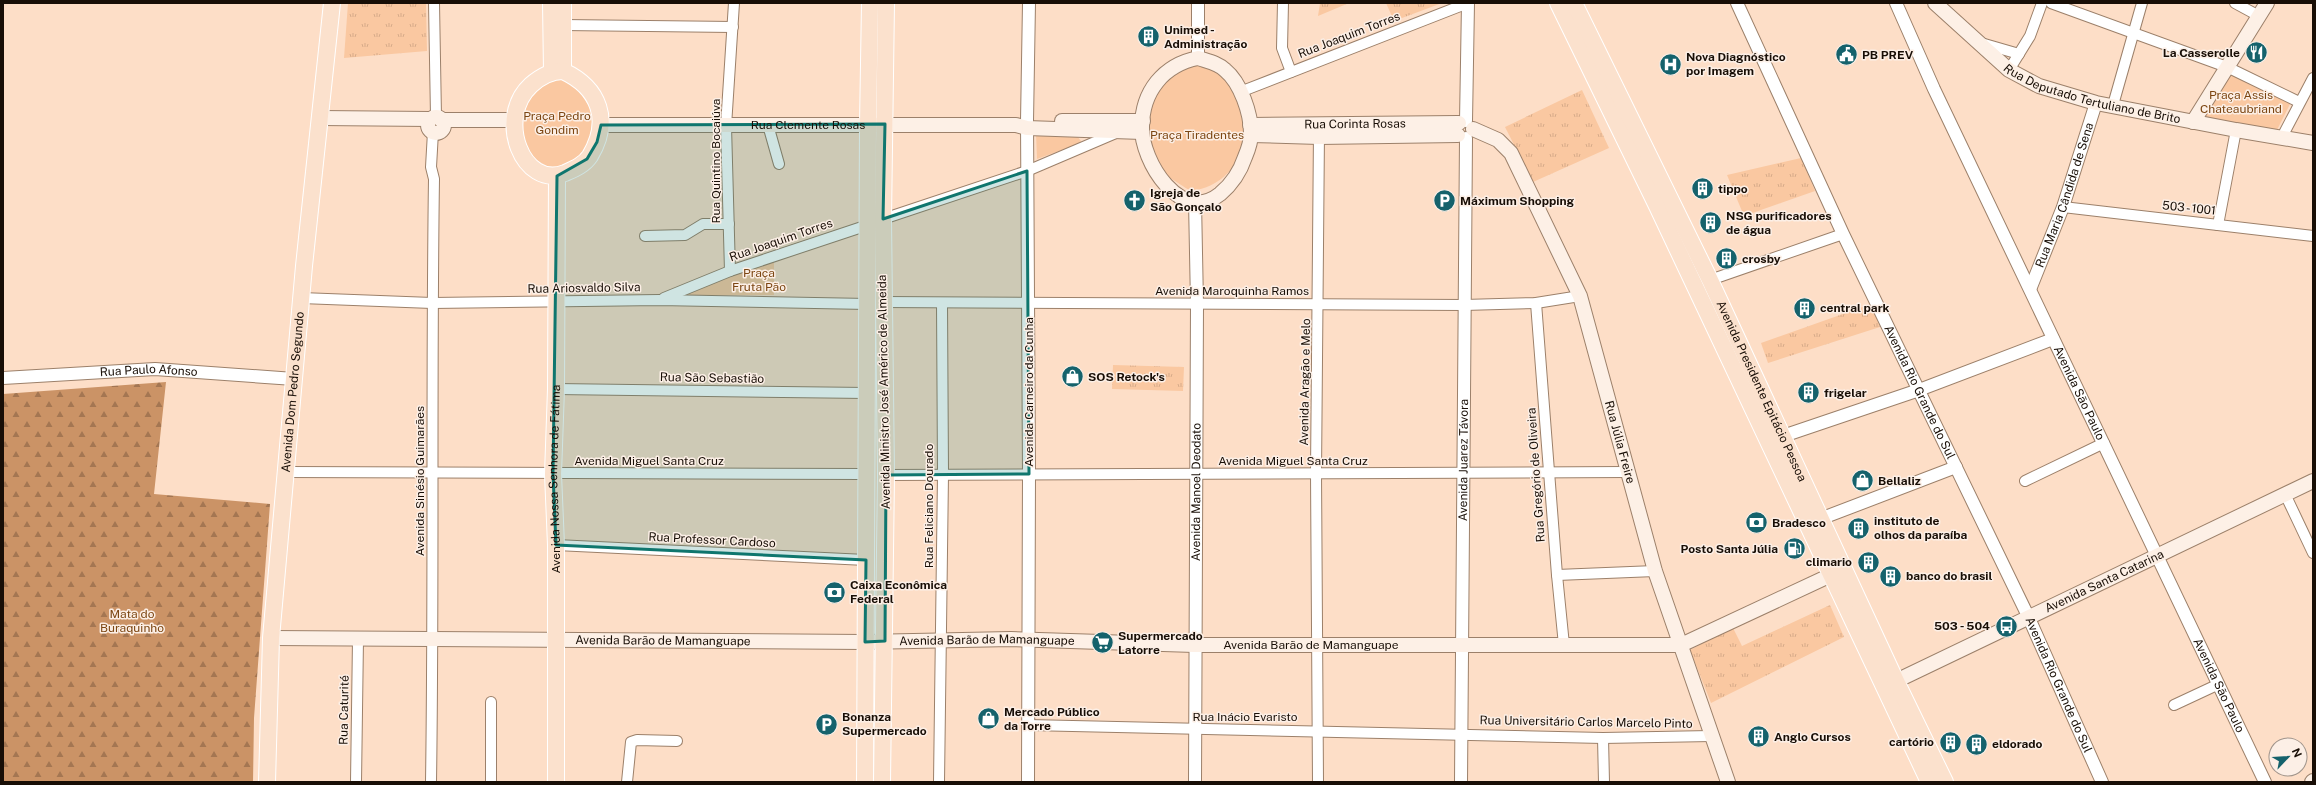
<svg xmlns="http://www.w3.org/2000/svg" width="2316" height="785" viewBox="0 0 2316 785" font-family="'Public Sans',sans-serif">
	<defs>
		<pattern id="grass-tufts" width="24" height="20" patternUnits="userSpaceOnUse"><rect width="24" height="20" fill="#fac8a1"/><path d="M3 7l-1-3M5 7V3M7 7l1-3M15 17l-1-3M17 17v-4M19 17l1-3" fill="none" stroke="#d6ab89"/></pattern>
		<pattern id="forest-firs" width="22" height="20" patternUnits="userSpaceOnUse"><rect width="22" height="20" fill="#cb9366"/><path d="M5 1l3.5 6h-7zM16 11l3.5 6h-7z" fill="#a47652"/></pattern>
	</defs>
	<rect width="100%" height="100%" fill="#fddec7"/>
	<g fill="url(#grass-tufts)">
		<polygon points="348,3 426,3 427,51 344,58"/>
		<polygon points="1320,3 1349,3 1318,16"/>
		<polygon points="1386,3 1442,3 1394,21"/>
		<polygon points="1582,90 1609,148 1533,182 1505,127"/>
		<polygon points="1801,158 1815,191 1744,216 1727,175"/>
		<polygon points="1871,304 1880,327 1768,363 1761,343"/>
		<polygon points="1113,365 1184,367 1183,391 1112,389"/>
		<polygon points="1830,605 1844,637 1711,703 1690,650 1733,628 1742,646"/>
	</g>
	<polygon fill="url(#forest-firs)" points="166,382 154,494 270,504 254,718 253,782 3,782 3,394"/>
	<g fill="#fac8a1">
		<path d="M1198,63c11,4 24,12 32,22 8,11 14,39 14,52 1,26 -28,54 -53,53 -4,0 -9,-5 -13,-7 -8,-5 -15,-10 -19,-18 -11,-22 -13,-56 -1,-77 8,-16 25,-20 40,-25z"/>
		<polygon points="2231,71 2291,102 2277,130 2207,119 2204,116"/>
		<polygon points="563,78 576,86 595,116 588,153 554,170 533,158 526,149 520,130 526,93 536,84"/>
		<polygon points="1036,133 1077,136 1081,141 1078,144 1037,159"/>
		<polygon points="774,260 774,295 678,295"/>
	</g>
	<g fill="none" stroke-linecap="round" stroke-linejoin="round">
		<defs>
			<g id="minor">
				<polyline points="434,3 436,117"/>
				<polyline points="1283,3 1282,48 1291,72"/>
				<polyline points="2051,3 2227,67 2299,102"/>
				<polyline points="2235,3 2259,16"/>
				<polyline points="563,25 733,27"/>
				<polyline points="1981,43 2019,54"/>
				<polyline points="2009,70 2030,36 2042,3"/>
				<polyline points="1240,92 1468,3"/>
				<polyline points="2113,105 2142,3"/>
				<polyline points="768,125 779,164"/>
				<polyline points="2282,137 2313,78"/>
				<polyline points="2063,207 2313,236"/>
				<polyline points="883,219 1027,171 1116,133"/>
				<polyline points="2218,225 2236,130"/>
				<polyline points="645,236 685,235 703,224 729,224"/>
				<polyline points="730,271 726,126 734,3"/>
				<polyline points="1710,280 1843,234"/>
				<polyline points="301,298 432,303 659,300 868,304"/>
				<polyline points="664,298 730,271 868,225"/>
				<polyline points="883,302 1464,305 1536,303 1580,296"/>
				<polyline points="1536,303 1557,575 1564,645"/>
				<polyline points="556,389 867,393"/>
				<polyline points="287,472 867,474"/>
				<polyline points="886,475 1627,472"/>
				<polyline points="2025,481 2104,443"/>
				<polyline points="2285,494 2313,553"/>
				<polyline points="556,545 866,560"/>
				<polyline points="1557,575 1655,571"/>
				<polyline points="491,702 491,782"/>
				<polyline points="2174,705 2219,684"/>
				<polyline points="1028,725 1603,738 1711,736"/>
				<polyline points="1603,738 1604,782"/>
				<polyline points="356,782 358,639"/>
				<path d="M431,782c3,-201 0,-402 3,-603l-3,-12 2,-35"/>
				<polyline points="627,782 631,742 637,740 677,741"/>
				<polyline points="939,782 943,474 942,303"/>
				<polyline points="1318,782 1316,473 1319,132"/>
			</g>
			<g id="tertiary">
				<path id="s1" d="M1737,3l106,231 185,382 74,166"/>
				<path id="s2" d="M1896,3l38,86 331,693"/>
				<polyline points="1198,58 1198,3"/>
				<polyline points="1466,121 1468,3"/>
				<path id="s3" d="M2031,287l32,-80 33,-104"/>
				<path id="s4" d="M3,378l152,-9 139,10"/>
				<polyline points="1777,440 1783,436 1919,390 2053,339"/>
				<polyline points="1820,519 1956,467"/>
				<polyline points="1028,782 1029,474 1027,121 1029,3"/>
				<path id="s5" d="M1195,782l2,-478 -2,-103"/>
				<path id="s6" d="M1461,782l5,-644"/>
			</g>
			<g id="secondary">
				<path id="s7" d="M1935,3l74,67 30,16 57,17 140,27 77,13"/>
				<path d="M1198,58c9,3 20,5 27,12 16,13 26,44 26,63 0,8 -3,17 -6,24 -5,15 -13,27 -25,37 -39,31 -79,-33 -78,-67 0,-35 21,-62 56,-69z"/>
				<circle cx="436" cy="125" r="8"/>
				<polyline points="320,118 430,119"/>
				<polyline points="441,120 513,120"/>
				<polyline points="1062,121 1143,121"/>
				<polyline points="2193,122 2267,3"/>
				<path id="s8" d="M601,125h415l11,3 115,4"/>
				<path id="s9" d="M1250,125l209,-2"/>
				<path id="s10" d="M1473,129l25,11 13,13 69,143 75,275 73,211"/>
				<polyline points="1251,135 1319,137 1458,135"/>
				<path id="s11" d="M271,638l594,4 146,-3 183,6h487l150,-70"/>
				<path id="s12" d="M1896,681c138,-67 278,-132 417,-200"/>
				<polyline points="2312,782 2313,781"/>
			</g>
			<g id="primary">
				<polyline points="551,3 552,72"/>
				<polyline points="563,3 563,71"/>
				<polyline points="1558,3 1657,206 1929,782"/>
				<path id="s13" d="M1574,3l136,277 186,401 49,101"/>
				<path d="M563,71c37,17 48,50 27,85 -6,9 -16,13 -25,17 -42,17 -70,-55 -34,-88 9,-8 20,-14 32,-14z"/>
				<path id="s14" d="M267,782l4,-144 33,-372 28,-263"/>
				<path id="s15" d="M556,782v-237l-3,-71 3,-85 1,-213"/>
				<polyline points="865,782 868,124 870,3"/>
				<polyline points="882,782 886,475 883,219 886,3"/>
			</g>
		</defs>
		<use href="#minor" stroke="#9c806a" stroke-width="12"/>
		<use href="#tertiary" stroke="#9c806a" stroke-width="14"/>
		<use href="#secondary" stroke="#9c806a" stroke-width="16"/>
		<use href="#primary" stroke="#fff" stroke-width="18"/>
		<use href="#minor" stroke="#fff" stroke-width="10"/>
		<use href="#tertiary" stroke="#fff" stroke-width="12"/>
		<use href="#secondary" stroke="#fdf0e6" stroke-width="14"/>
		<use href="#primary" stroke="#fbe1cd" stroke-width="16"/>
	</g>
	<path fill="#0f766e" fill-opacity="0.2" stroke="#0f766e" stroke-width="3" stroke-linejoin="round" d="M885,124l-2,95 144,-48 2,303 -143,1 -1,166 -20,1 1,-82 -310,-15 -3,-71 4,-298 30,-17 10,-17 4,-17z"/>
	<defs>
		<symbol id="building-disc" viewBox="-11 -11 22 22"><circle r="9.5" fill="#15626c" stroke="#fcefe6"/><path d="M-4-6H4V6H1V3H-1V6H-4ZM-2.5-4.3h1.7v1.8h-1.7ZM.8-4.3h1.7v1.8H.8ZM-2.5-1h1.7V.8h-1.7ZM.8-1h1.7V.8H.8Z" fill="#fff"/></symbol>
		<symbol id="restaurant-disc" viewBox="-11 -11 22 22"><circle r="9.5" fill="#15626c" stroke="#fcefe6"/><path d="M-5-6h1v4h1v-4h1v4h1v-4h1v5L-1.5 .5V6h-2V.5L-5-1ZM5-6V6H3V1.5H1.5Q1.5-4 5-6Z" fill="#fff"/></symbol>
		<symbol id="civic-disc" viewBox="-11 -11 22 22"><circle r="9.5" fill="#15626c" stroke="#fcefe6"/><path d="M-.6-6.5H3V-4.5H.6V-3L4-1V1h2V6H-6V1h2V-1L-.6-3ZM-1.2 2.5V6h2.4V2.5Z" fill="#fff"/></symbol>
		<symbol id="hospital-disc" viewBox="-11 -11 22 22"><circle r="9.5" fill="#15626c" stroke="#fcefe6"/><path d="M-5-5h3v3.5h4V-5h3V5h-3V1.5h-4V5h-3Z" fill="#fff"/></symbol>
		<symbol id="church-disc" viewBox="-11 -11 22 22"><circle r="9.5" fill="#15626c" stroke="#fcefe6"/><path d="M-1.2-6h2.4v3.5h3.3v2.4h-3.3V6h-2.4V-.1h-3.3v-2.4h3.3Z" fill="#fff"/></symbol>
		<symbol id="parking-disc" viewBox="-11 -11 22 22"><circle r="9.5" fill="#15626c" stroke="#fcefe6"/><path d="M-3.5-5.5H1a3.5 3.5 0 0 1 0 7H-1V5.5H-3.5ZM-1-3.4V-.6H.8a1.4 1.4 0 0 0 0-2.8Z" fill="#fff"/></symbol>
		<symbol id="shop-disc" viewBox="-11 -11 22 22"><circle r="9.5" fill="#15626c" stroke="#fcefe6"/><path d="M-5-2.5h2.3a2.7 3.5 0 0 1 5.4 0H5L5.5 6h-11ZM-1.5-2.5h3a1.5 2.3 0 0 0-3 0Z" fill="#fff"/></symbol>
		<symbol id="bank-disc" viewBox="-11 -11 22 22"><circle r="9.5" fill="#15626c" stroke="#fcefe6"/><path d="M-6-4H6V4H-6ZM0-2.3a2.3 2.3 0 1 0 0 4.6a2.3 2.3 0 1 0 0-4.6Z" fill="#fff"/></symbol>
		<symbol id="fuel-disc" viewBox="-11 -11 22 22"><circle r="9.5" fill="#15626c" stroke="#fcefe6"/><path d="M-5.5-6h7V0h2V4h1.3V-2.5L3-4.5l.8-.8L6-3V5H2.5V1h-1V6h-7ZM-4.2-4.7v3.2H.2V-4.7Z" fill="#fff"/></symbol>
		<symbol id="bus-disc" viewBox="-11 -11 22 22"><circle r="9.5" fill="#15626c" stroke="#fcefe6"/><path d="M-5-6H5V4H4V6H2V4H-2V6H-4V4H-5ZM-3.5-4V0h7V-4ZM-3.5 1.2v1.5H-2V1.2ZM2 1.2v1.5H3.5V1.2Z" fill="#fff"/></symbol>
		<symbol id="supermarket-disc" viewBox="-11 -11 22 22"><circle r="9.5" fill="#15626c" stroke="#fcefe6"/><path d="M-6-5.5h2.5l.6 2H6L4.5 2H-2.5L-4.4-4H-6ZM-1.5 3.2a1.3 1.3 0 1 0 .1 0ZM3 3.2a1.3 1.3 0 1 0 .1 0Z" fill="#fff"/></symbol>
	</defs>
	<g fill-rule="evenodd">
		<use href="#building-disc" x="1136" y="24" width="25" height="25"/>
		<use href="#restaurant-disc" x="2244" y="40" width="25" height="25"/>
		<use href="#civic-disc" x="1834" y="42" width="25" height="25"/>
		<use href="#hospital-disc" x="1658" y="52" width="25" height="25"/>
		<use href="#building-disc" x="1690" y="176" width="25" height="25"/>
		<use href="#church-disc" x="1122" y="188" width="25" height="25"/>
		<use href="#parking-disc" x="1432" y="188" width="25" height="25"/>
		<use href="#building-disc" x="1698" y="210" width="25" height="25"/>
		<use href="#building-disc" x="1714" y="246" width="25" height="25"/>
		<use href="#building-disc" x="1792" y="296" width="25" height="25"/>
		<use href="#shop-disc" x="1060" y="364" width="25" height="25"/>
		<use href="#building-disc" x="1796" y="380" width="25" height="25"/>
		<use href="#shop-disc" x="1850" y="468" width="25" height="25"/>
		<use href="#bank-disc" x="1744" y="510" width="25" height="25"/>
		<use href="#building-disc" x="1846" y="516" width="25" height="25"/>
		<use href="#fuel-disc" x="1782" y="536" width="25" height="25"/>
		<use href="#building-disc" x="1856" y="550" width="25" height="25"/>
		<use href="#building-disc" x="1878" y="564" width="25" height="25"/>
		<use href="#bank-disc" x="822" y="580" width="25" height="25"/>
		<use href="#bus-disc" x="1994" y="614" width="25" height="25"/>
		<use href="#supermarket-disc" x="1090" y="630" width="25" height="25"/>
		<use href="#shop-disc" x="976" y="706" width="25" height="25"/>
		<use href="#parking-disc" x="814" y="712" width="25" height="25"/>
		<use href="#building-disc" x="1746" y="724" width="25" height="25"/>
		<use href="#building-disc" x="1938" y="730" width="25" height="25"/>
		<use href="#building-disc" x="1964" y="732" width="25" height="25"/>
	</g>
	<g text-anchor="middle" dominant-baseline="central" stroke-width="3" stroke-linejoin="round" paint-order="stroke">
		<g font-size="12" font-weight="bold" fill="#180e06" stroke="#fcefe6" text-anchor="start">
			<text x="1164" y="30">Unimed -<tspan x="1164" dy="14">Administração</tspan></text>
			<text x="2240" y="53" text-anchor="end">La Casserolle</text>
			<text x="1862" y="55">PB PREV</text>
			<text x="1686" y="57">Nova Diagnóstico<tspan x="1686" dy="14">por Imagem</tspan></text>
			<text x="1718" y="189">tippo</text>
			<text x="1150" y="193">Igreja de<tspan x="1150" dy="14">São Gonçalo</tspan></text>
			<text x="1460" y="201">Máximum Shopping</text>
			<text x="1726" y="216">NSG purificadores<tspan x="1726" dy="14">de água</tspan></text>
			<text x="1742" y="259">crosby</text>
			<text x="1820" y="308">central park</text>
			<text x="1088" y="377">SOS Retock's</text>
			<text x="1824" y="393">frigelar</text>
			<text x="1878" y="481">Bellaliz</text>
			<text x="1874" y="521">instituto de<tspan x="1874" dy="14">olhos da paraíba</tspan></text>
			<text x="1772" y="523">Bradesco</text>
			<text x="1778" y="549" text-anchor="end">Posto Santa Júlia</text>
			<text x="1852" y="562" text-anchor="end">climario</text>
			<text x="1906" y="576">banco do brasil</text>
			<text x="850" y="585">Caixa Econômica<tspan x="850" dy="14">Federal</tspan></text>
			<text x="1990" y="626" text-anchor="end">503 - 504</text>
			<text x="1118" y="636">Supermercado<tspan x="1118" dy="14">Latorre</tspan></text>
			<text x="1004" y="712">Mercado Público<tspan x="1004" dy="14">da Torre</tspan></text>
			<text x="842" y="717">Bonanza<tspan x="842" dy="14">Supermercado</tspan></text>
			<text x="1774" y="737">Anglo Cursos</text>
			<text x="1934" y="742" text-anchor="end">cartório</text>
			<text x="1992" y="744">eldorado</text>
		</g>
		<g font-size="12" fill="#180e06" stroke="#fcefe6">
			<text transform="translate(1349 35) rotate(-21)">Rua Joaquim Torres</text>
			<text stroke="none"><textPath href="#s7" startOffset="187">Rua Deputado Tertuliano de Brito</textPath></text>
			<text stroke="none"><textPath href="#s8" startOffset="207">Rua Clemente Rosas</textPath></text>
			<text stroke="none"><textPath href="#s9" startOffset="105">Rua Corinta Rosas</textPath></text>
			<text transform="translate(716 161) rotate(-90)">Rua Quintino Bocaiúva</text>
			<text stroke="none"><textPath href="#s3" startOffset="98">Rua Maria Cândida de Sena</textPath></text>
			<text transform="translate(2189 208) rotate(6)">503 - 1001</text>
			<text transform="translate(781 240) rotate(-19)">Rua Joaquim Torres</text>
			<text transform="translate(584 288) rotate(-1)">Rua Ariosvaldo Silva</text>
			<text x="1232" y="291">Avenida Maroquinha Ramos</text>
			<text stroke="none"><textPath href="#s4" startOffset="146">Rua Paulo Afonso</textPath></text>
			<text transform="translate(712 378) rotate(1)">Rua São Sebastião</text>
			<text transform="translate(1305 382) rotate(-89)">Avenida Aragão e Melo</text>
			<text stroke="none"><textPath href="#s14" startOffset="391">Avenida Dom Pedro Segundo</textPath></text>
			<text transform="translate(884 392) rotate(-91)">Avenida Ministro José Américo de Almeida</text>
			<text transform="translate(1029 392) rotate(-90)">Avenida Carneiro da Cunha</text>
			<text stroke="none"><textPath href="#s13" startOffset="431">Avenida Presidente Epitácio Pessoa</textPath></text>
			<text stroke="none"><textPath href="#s1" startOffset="430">Avenida Rio Grande do Sul</textPath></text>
			<text stroke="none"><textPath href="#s2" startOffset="431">Avenida São Paulo</textPath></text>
			<text stroke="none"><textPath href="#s10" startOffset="356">Rua Júlia Freire</textPath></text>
			<text stroke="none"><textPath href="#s6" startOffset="322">Avenida Juarez Távora</textPath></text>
			<text x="649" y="461">Avenida Miguel Santa Cruz</text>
			<text x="1293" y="461">Avenida Miguel Santa Cruz</text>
			<text transform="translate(1536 475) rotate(-94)">Rua Gregório de Oliveira</text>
			<text stroke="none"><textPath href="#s15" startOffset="303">Avenida Nossa Senhora de Fátima</textPath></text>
			<text transform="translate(420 481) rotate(-90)">Avenida Sinésio Guimarães</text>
			<text stroke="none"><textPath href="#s5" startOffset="290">Avenida Manoel Deodato</textPath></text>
			<text transform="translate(929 506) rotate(-90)">Rua Feliciano Dourado</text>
			<text transform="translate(712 540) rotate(3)">Rua Professor Cardoso</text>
			<text stroke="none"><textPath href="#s12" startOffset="231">Avenida Santa Catarina</textPath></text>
			<text stroke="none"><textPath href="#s11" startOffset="392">Avenida Barão de Mamanguape</textPath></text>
			<text stroke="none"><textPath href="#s11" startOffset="716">Avenida Barão de Mamanguape</textPath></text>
			<text stroke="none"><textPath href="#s11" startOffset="1040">Avenida Barão de Mamanguape</textPath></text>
			<text stroke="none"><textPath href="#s1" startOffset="754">Avenida Rio Grande do Sul</textPath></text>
			<text stroke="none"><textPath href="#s2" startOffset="755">Avenida São Paulo</textPath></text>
			<text transform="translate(344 710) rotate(-89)">Rua Caturité</text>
			<text x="1245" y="717">Rua Inácio Evaristo</text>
			<text transform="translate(1586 722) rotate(1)">Rua Universitário Carlos Marcelo Pinto</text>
		</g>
		<g font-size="12" fill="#7c4612" stroke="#fcefe6">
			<text x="2241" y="95">Praça Assis<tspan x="2241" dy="14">Chateaubriand</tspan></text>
			<text x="557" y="116">Praça Pedro<tspan x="557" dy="14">Gondim</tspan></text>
			<text x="1197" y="135">Praça Tiradentes</text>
			<text x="759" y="273">Praça<tspan x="759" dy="14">Fruta Pão</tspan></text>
			<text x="132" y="614">Mata do<tspan x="132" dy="14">Buraquinho</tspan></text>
		</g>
	</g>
	<rect width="2316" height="785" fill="none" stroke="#180e06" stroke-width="8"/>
	<g transform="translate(2288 757) rotate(65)"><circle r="19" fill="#fcefe6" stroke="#a1958c"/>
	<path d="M0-3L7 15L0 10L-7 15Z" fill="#15626c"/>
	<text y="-6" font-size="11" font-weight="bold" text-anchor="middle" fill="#180e06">N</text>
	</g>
</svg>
